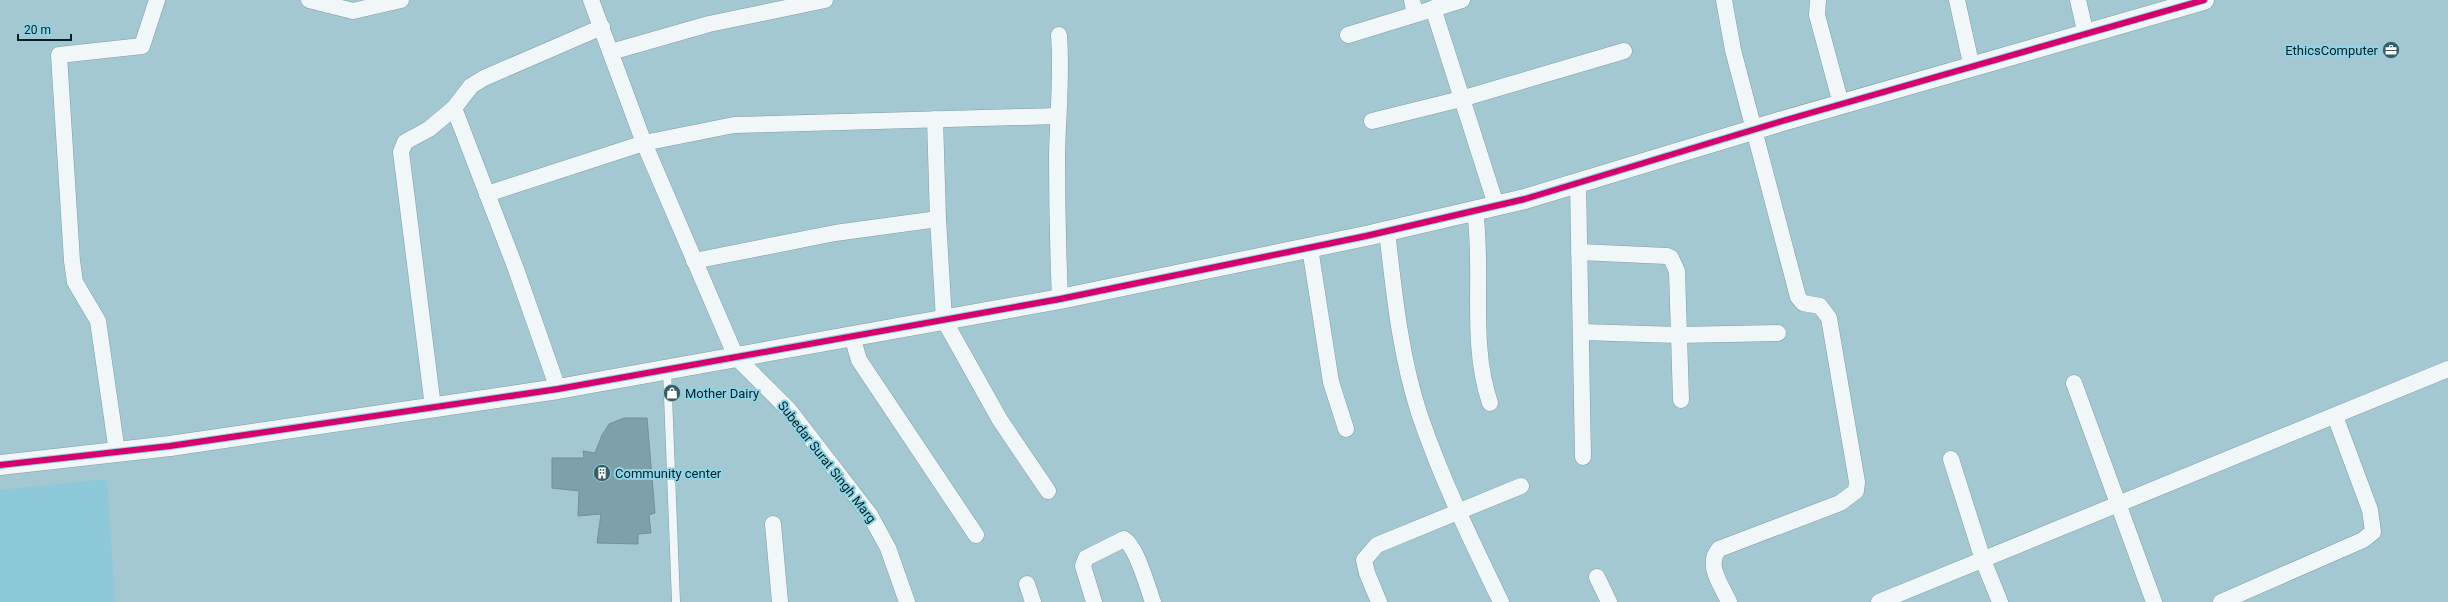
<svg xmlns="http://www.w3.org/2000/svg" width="2448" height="602" viewBox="0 0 2448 602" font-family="Roboto,sans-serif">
	<rect width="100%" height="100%" fill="#a4c8d1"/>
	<polygon fill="#8dc9d8" points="107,479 115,602 0,602 0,490"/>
	<polygon fill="#7da0a9" stroke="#739097" points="624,418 647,418 655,513 649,515 651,533 638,534 638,544 597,543 601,514 578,516 579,491 552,488 552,458 584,458 583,451 595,453 602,435 609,424"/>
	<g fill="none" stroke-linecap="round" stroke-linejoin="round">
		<defs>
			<polyline id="service" points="667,370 676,602"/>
			<g id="minor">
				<polyline points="309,0 353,11 401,0"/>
				<polyline points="591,0 644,143 736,357 789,410 870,515 888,548 907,602"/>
				<polyline points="1412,0 1415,14"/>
				<path d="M1724,0l9,50 65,247 5,6 17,3 9,12 28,164 -1,9 -16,12 -121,46c-14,16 3,37 10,53"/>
				<polyline points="1818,0 1817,15 1841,104"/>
				<polyline points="1957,0 1972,68"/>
				<polyline points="2078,0 2086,35"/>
				<polyline points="1433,8 1496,205"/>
				<path d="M1059,35c3,41 -1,78 -2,119 0,48 1,97 3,145"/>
				<polyline points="1348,35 1462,0"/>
				<polyline points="611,52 709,24 825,0"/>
				<polyline points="935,119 938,219 944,320 1000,420 1048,491"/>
				<polyline points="1372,121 1461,99 1624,51"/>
				<polyline points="1578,183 1583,457"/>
				<polyline points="487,194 644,143 734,125 1058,116"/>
				<path d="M1475,211c9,63 -6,130 15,192"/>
				<path d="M1387,231c7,61 13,123 32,182 22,65 52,127 82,189"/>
				<polyline points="1310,248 1331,382 1346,429"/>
				<polyline points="1579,252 1667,256 1671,258 1677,271 1681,400"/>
				<polyline points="694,261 835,233 938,219"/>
				<polyline points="1582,332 1678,335 1778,333"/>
				<polyline points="852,336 859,360 976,535"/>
				<polyline points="2074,383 2154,602"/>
				<polyline points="558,389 516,269 454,108 471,86 484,78 602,27"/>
				<polyline points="433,407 401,152 405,142 429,129 454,108"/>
				<polyline points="117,452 98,321 75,282 72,261 59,55 142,46 157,0"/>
				<polyline points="1951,459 1983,560 2000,602"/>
				<polyline points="773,524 780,602"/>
				<polyline points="1597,577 1609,602"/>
				<polyline points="1027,584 1033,602"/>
				<path d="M1094,602l-11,-36 3,-8 38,-19c13,8 23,47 29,63"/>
				<polyline points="1379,602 1367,573 1364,560 1377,545 1521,486"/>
				<polyline points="1879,602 2448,369"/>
				<polyline points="2221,602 2363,540 2373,532 2370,510 2335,416"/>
			</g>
			<polyline id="tertiary" points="0,465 170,446 558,389 1060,299 1366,236 1525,199 1779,122 2204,0"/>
		</defs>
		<use href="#service" stroke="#809da4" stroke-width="9"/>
		<use href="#minor" stroke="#809da4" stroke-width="17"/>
		<use href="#tertiary" stroke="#809da4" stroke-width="21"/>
		<use href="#service" stroke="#f1f7f8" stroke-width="8"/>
		<use href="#minor" stroke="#f1f7f8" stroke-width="16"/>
		<use href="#tertiary" stroke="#f1f7f8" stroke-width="20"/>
		<defs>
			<polyline id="cycleway" points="0,465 170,446 558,389 1060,299 1366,236 1525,199 1779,122 2204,0"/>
		</defs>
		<use href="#cycleway" stroke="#90d4e5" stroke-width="8"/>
		<use href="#cycleway" stroke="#d6006c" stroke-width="6"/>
	</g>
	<defs>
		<symbol id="office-disc" viewBox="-11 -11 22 22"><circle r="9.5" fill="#3b5b62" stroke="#90d4e5"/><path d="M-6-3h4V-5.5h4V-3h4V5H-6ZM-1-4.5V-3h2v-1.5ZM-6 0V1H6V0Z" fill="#fff"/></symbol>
		<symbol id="shop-disc" viewBox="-11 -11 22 22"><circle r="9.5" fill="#3b5b62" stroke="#90d4e5"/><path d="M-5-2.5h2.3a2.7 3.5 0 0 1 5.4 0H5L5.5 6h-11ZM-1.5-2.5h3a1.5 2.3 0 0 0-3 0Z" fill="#fff"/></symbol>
		<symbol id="building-disc" viewBox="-11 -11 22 22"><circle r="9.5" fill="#3b5b62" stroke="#90d4e5"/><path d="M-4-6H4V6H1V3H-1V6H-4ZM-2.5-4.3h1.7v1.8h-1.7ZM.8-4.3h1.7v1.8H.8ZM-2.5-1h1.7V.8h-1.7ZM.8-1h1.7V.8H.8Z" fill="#fff"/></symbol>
	</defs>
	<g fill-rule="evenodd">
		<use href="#office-disc" x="2381" y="40" width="20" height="20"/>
		<use href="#shop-disc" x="662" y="383" width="20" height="20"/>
		<use href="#building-disc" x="592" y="463" width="20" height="20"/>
	</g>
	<g text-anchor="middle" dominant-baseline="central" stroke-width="4" stroke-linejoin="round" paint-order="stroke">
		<g font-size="13" fill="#032027" stroke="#90d4e5" text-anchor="start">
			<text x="2378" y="50" text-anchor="end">EthicsComputer</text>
			<text x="685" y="393">Mother Dairy</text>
			<text x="615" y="473">Community center</text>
		</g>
		<g font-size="13" fill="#032027" stroke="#90d4e5">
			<text transform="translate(827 462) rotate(52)">Subedar Surat Singh Marg</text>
		</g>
	</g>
	<path d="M18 34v6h53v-6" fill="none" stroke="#032027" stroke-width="2"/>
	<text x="24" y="34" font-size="12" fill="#032027" stroke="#90d4e5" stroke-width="3" paint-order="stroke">20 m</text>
</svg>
